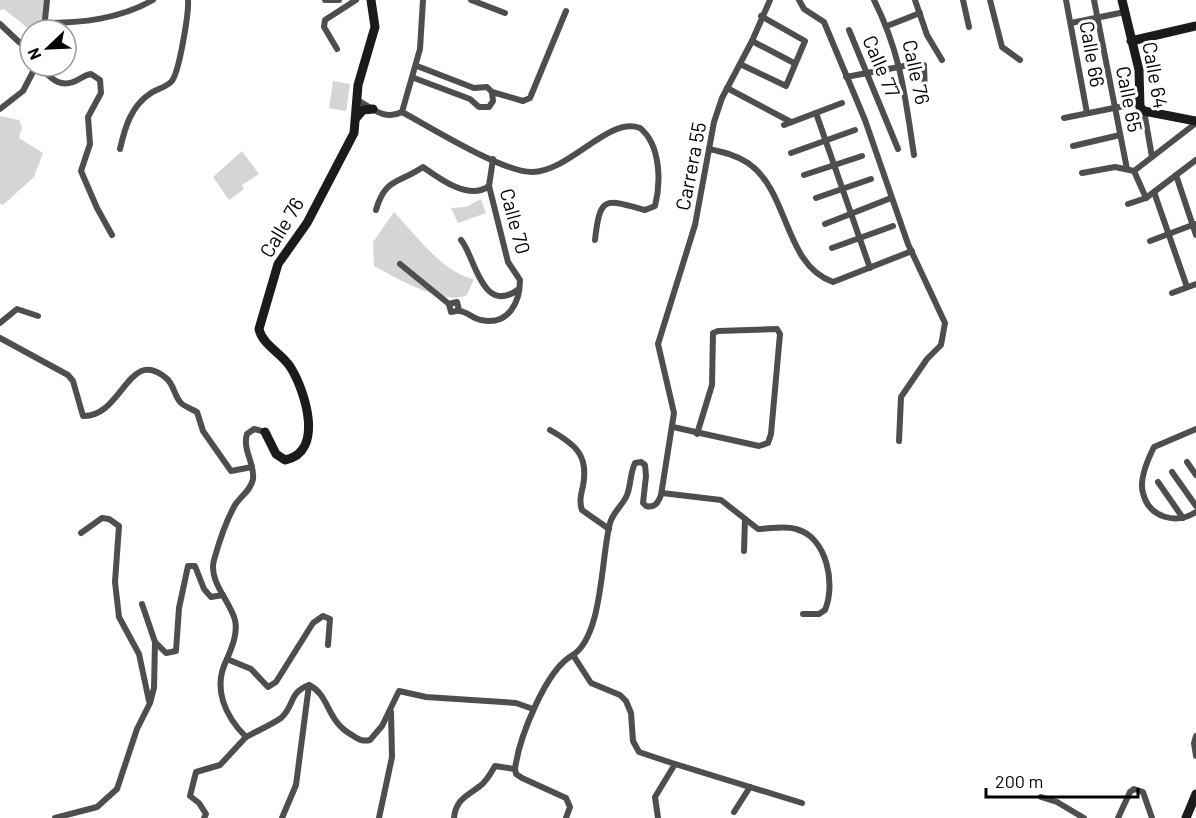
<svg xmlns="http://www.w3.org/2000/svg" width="1196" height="818" viewBox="0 0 1196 818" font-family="Barlow,sans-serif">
	<rect width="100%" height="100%" fill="#fff"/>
	<g fill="#d5d5d5">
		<polygon points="0,0 46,0 42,30 30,30 4,9 0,10"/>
		<polygon points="333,81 350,84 346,111 329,108"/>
		<polygon points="0,116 19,120 22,127 19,138 43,153 34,177 3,205 0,204"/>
		<polygon points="242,151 259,174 242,185 244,189 229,200 213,177"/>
		<polygon points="481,199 486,213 458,223 451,208 466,207"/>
		<path d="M394,212c20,21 51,63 80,67l-7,16c-21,12 -73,-18 -93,-29l-1,-24z"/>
	</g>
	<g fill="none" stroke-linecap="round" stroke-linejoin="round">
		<g stroke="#4e4e4e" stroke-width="6">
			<polyline points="325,0 339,0"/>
			<polyline points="471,0 505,13"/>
			<polyline points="799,0 804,9 824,22 865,120 908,244 945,323 941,345 927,359 901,397 899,441"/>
			<path d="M874,0c27,54 31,96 40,155"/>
			<polyline points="915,0 927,35 942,60"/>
			<polyline points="963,0 969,27"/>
			<polyline points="990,0 1002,47 1020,60"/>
			<polyline points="1066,0 1087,113"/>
			<polyline points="1094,0 1127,169"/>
			<path d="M44,23c38,0 76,-4 109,-23"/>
			<polyline points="1071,23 1125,12"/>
			<polyline points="0,24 19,42 30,48"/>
			<polyline points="887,26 920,13"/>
			<polyline points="44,30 47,0"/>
			<polyline points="849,30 898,149"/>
			<polyline points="752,41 794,63"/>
			<polyline points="337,49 324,27 325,20 356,0"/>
			<polyline points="740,64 786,86 805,41 761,16"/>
			<path d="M38,66c11,8 18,22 35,16 7,-2 10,-7 18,-8l9,6 1,13 -13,24 2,27 -9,27 16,37 15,27"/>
			<polyline points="846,77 920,63 924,65 925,95"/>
			<polyline points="414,78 470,99 479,107 489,107 493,101 492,92 487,87 474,88 417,66"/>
			<polyline points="727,88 791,122"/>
			<polyline points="492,92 523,101 530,98 566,11"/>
			<path d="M356,99c16,9 28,22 46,13"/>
			<polyline points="0,109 23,91 36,66"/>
			<polyline points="1144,111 1152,157"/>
			<path d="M402,112c30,16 100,60 130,60 39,-1 76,-56 108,-44 21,17 21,55 15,78l-10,4c-40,-11 -45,-15 -50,30"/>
			<polyline points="402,112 420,49 423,0"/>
			<polyline points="816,113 870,268"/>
			<polyline points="1064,118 1139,103"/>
			<polyline points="784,125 842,103"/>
			<polyline points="1073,146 1120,135"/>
			<path d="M120,149c5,-22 11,-43 31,-56 6,-4 15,-6 20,-11 8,-7 18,-70 17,-82"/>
			<path d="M709,149c14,3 27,6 39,14 42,29 35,101 85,119l79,-31"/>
			<polyline points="791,153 855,130"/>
			<polyline points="1134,171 1196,123"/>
			<polyline points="1082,173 1115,167 1134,171 1146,198"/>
			<polyline points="804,175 862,156"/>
			<polyline points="1176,175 1196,235"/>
			<polyline points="1154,192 1187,287"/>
			<polyline points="816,198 871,179"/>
			<polyline points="1128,204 1146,198 1196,160"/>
			<path d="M376,210c9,-32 22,-26 47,-43 17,12 46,34 66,19"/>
			<polyline points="825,224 891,198"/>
			<path d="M461,240c14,16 21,77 58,49"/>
			<polyline points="1150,241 1195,224"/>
			<polyline points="832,248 893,226"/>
			<polyline points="400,264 449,304"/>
			<polyline points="1172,293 1196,284"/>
			<path d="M459,310l-2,-8 -8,2 2,8c3,0 6,-2 8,-1 7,0 15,8 22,9 27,6 39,-17 39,-40l-12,-18 -19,-76 4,-27"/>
			<polyline points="0,323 17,309 38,316"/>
			<path d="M0,338l68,37 5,6 10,35c40,1 45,-70 83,-38 8,6 8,18 15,25 4,4 11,6 16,9l6,19 28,40 21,-4"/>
			<polyline points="673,427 759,446 768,443 771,434 780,334 777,329 718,331 713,333 712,385 697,434"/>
			<path d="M1196,429l-42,18c-6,12 -15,33 -11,46 6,25 34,32 53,19"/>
			<path d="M550,430c25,14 39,25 33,56 -2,8 -4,16 -1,24l27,19"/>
			<path d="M265,432l-11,-3 -7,5c-5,16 8,29 6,45 -2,11 -12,17 -18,26 -9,16 -16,37 -21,55 -6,21 16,41 21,60 3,13 -3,27 -8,39 -15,29 -2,57 19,78 11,-6 25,-12 35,-19 14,-12 7,-25 28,-33 21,10 17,36 43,50 6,4 10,7 18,5l12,-14 17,-35 27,6 90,6 17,6"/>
			<polyline points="1187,462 1196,475"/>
			<polyline points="1172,472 1196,506"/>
			<polyline points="1158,482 1183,518"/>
			<path d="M662,493l59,7 37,29c13,0 25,-4 38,0 31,8 40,55 29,81l-6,4h-16"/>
			<polyline points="81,533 102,518 109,519 119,526 115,582 119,617 139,654 149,701"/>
			<polyline points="744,551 745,519"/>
			<polyline points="142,604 155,642"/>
			<polyline points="227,659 251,669 268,687 276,682 313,623 323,616 330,619 328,645"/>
			<polyline points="1196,736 1194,743 1196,756"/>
			<polyline points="675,764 802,803"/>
			<polyline points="1041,797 1057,802 1084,818"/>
			<polyline points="734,812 750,787"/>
			<polyline points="55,818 97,807 117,789 137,729 150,703 154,688 155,642 166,653 176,651 179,608 188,566 195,566 204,589 211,597 223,595"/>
			<polyline points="204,818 206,814 199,803 190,796 196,772 220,765 246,737"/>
			<polyline points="282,818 296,785 309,685"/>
			<polyline points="379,818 392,757 391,712"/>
			<path d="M454,818c2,-19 13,-22 26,-32 6,-4 11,-13 15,-20l20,3"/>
			<path d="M566,818l4,-11 -4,-9 -44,-20 -6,-4 -1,-5c4,-31 31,-100 58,-114"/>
			<path d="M658,818l-3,-21 20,-33 -36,-12 -6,-11 -2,-28 -5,-12 -6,-6 -29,-12 -18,-28c30,-20 28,-98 37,-132 3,-11 13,-18 17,-28 4,-10 3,-22 8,-32l6,-1 4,3 1,11 -3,27 3,3c9,2 12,-3 15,-11l13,-82 -16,-69 37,-119 19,-103 8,-24 30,-57 18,-41"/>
			<polyline points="1118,818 1130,792 1134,789 1143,792 1152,818"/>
		</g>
		<g stroke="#1b1b1b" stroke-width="9">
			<polyline points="1122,0 1139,70 1140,107 1144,111 1196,121"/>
			<polyline points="1131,41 1196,26"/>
			<polyline points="356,118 363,110 373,109"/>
			<path d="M265,432l11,22 9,6c40,-8 20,-69 6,-92 -8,-14 -29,-23 -32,-39l19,-65 29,-41 47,-90 4,-48 17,-58 -4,-27"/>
			<polyline points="1186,818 1196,794"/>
		</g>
	</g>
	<g text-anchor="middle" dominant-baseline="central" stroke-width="6" stroke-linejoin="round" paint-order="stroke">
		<g font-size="20" fill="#000" stroke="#fff">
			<text transform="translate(1093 54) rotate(80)">Calle 66</text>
			<text transform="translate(882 66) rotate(67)">Calle 77</text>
			<text transform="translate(917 72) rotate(78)">Calle 76</text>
			<text transform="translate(1156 75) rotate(80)">Calle 64</text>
			<text transform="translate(1130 99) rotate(79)">Calle 65</text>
			<text transform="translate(690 166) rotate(-79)">Carrera 55</text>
			<text transform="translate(516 221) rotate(75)">Calle 70</text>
			<text transform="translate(281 227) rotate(-59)">Calle 76</text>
		</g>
	</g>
	<g transform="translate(48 48) rotate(247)"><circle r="28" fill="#ffffff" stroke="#999999" stroke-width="1.5"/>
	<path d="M0-4.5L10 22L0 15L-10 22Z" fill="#000000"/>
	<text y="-9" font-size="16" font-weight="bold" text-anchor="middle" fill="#000000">N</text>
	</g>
	<path d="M986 788v9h152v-9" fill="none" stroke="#000000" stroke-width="3"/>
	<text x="995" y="788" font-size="18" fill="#000000" stroke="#ffffff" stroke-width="4.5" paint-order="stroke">200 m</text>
</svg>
